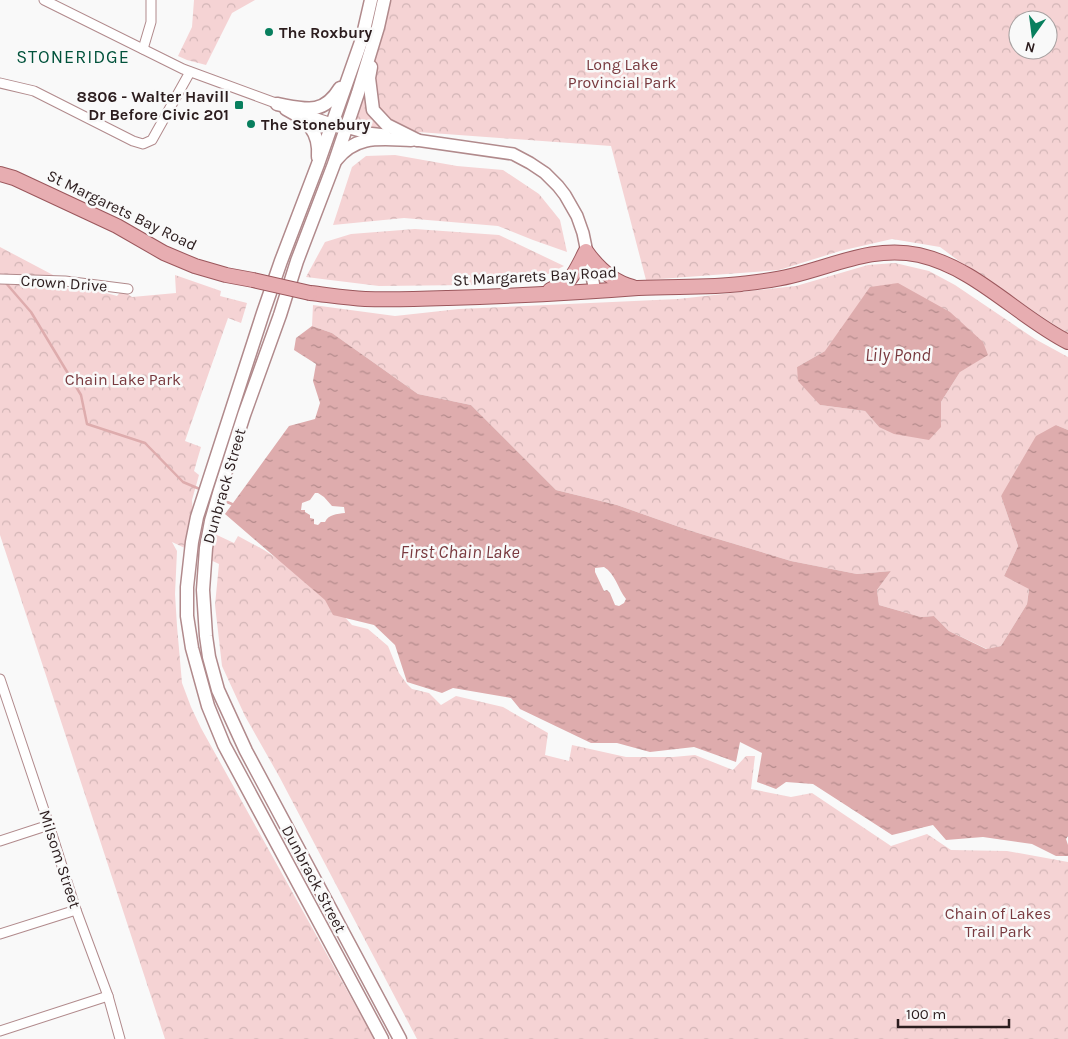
<svg xmlns="http://www.w3.org/2000/svg" width="1068" height="1039" viewBox="0 0 1068 1039" font-family="Karla,sans-serif">
	<defs>
		<pattern id="forest-crowns" width="20" height="18" patternUnits="userSpaceOnUse" patternTransform="scale(1.25)"><rect width="20" height="18" fill="#f5d3d4"/><path d="M2 6a3 3 0 1 1 6 0M12 15a3 3 0 1 1 6 0" fill="none" stroke="#d2b5b6"/></pattern>
		<pattern id="water-ripples" width="26" height="14" patternUnits="userSpaceOnUse" patternTransform="scale(1.25)"><rect width="26" height="14" fill="#deacad"/><path d="M2 4q2-2 4 0t4 0M15 11q2-2 4 0t4 0" fill="none" stroke="#b48b8c"/></pattern>
	</defs>
	<rect width="100%" height="100%" fill="#f9f9f9"/>
	<g fill="url(#forest-crowns)" fill-rule="evenodd">
		<polygon points="194,0 255,0 232,13 206,65 187,60 178,56 192,27"/>
		<path d="M372,0h696v334l-105,-70 -23,-17 -48,-8 -52,12 -61,19 -133,10 -35,-134 -275,-20zM1018,20h30v30h-30z"/>
		<polygon points="395,155 457,166 503,170 539,194 560,220 567,252 533,240 498,226 404,218 333,225 352,167 366,156"/>
		<polygon points="415,229 499,235 564,266 536,280 469,285 379,286 306,277 325,242 351,234"/>
		<path d="M0,247l53,28 7,13c20,1 38,2 57,8l5,-6 10,7 44,-4 -1,-18 46,16 -1,5 27,7 -6,20 -13,-5 -43,123 16,6 -7,24 5,4 -7,25 1,14 -4,8 45,21 4,-7 26,14 20,13 56,49 12,13 16,4 20,17 11,27 8,11 5,5 17,4 12,12 15,-9 47,11 45,26 -3,22 24,6 3,-16 54,12h47l22,-2 38,15 13,-14h9l-4,33 40,8 21,-4 79,53 36,-12 24,16 56,1 61,11v177h-651l-137,-261 -35,-62 -23,-50 -7,-61 4,-41 -47,-22 5,9 -2,43 2,32 5,57 9,24 10,21 173,311h-209l-165,-504z"/>
		<path d="M895,263l34,8 26,14 80,54 33,18v73l-12,-5 -55,71 17,50 -14,30 25,12 -2,16 -26,42 -14,3 -38,-18 -15,-15 -13,1 -42,-12 -2,-15 14,-19 -34,3 -66,-13 -103,-31 -71,-25 -61,-15 -85,-85 -53,-11 -86,-61 -20,-7 1,-21 82,11 64,-7 219,-10 118,-13 72,-21zM825,351l135,21 -19,30v25h-62l-14,-16 -45,-6 -23,-38z"/>
	</g>
	<g fill="url(#water-ripples)" fill-rule="evenodd">
		<polygon points="898,283 950,312 983,342 988,355 960,372 941,402 941,427 929,440 894,434 879,427 865,411 820,405 798,381 797,367 825,351 870,287"/>
		<path d="M312,326l20,7 86,61 53,11 85,85 61,15 71,25 103,31 66,13 34,-3 -14,19 2,15 42,12 13,-1 15,15 37,18 15,-3 26,-42 2,-15 -25,-13 14,-30 -17,-50 35,-60 20,-11 12,5v406l-2,3 2,6v11h-12l-24,-12 -49,-7 -37,3 -13,-15 -41,10 -79,-51 -27,-2 -10,7 -19,-7 5,-29 -22,-11 -4,20 -42,-15 -44,5 -33,-9h-26l-71,-34 -9,-11 -58,-10 -11,5 -35,-11 -12,-37 -21,-20 -41,-10 -8,-15 -100,-86 64,-88 26,-7 5,-16 -7,-22 3,-17 -22,-14 2,-12zM315,493h3l6,4 8,9 12,1 1,6c-8,1 -16,1 -20,9h-4l-3,3 -4,-1v-5l-4,-1v-3l-5,-3v-2h-4l1,-7 8,-3zM604,567c11,6 14,22 22,32l-2,4 -5,3 -4,-1 -5,-12 -3,-3 -3,1 -9,-19v-4z"/>
	</g>
	<g fill="none" stroke-linecap="round" stroke-linejoin="round">
		<g stroke="#deacad" stroke-width="2.5">
			<polyline points="5,282 31,312 81,395 87,424 145,443 183,482 202,490"/>
			<polyline points="222,500 232,504"/>
		</g>
		<defs>
			<g id="minor">
				<polyline points="44,0 183,69 281,105"/>
				<polyline points="143,49 151,22 151,0"/>
				<polyline points="0,83 34,91 133,141 143,144 152,140 190,72"/>
				<polyline points="296,111 332,123 346,127"/>
				<polyline points="0,279 65,281 128,289"/>
				<polyline points="0,679 49,825 76,910 108,996 120,1039"/>
				<polyline points="0,841 49,825"/>
				<polyline points="0,934 76,910"/>
				<polyline points="0,1031 108,996"/>
			</g>
			<g id="tertiary">
				<polyline points="346,127 367,133 385,135"/>
				<polyline points="409,139 513,154 530,163 545,173 558,186 565,195 577,216 583,233 595,291"/>
			</g>
			<g id="secondary">
				<polyline points="371,0 362,39 318,164 281,261 263,313 207,486 197,517 192,542 187,587 187,616 192,648 208,706 224,745 382,1039"/>
				<polyline points="384,0 378,27 358,93 334,164 297,261 280,315 244,415 220,490 211,521 206,548 203,590 206,636 209,657 218,690 246,751 400,1039"/>
				<polyline points="371,67 369,78 373,110 387,125 417,140"/>
				<path d="M277,104c28,5 46,12 63,-16"/>
				<path d="M286,109c21,11 34,22 32,48"/>
				<path d="M336,160c21,-26 45,-21 75,-20"/>
			</g>
			<g id="primary">
				<polyline points="0,174 14,178 117,226 164,253 195,266 226,275 253,280"/>
				<path d="M550,290c5,-3 12,-4 16,-7 8,-6 15,-23 20,-32 12,17 26,31 47,36"/>
				<path d="M310,293c18,2 37,5 55,6 28,1 55,0 83,-1 63,-2 127,-5 190,-10 34,-2 69,0 103,-4 16,-2 34,-4 50,-8 43,-10 83,-31 128,-21 57,13 98,61 149,87"/>
			</g>
		</defs>
		<use href="#minor" stroke="#b18a8c" stroke-width="11"/>
		<use href="#tertiary" stroke="#b18a8c" stroke-width="14"/>
		<use href="#secondary" stroke="#b18a8c" stroke-width="15"/>
		<use href="#primary" stroke="#9b575c" stroke-width="16"/>
		<use href="#minor" stroke="#fff" stroke-width="9"/>
		<use href="#tertiary" stroke="#fff" stroke-width="11"/>
		<use href="#secondary" stroke="#fff" stroke-width="12"/>
		<use href="#primary" stroke="#e7adb1" stroke-width="14"/>
		<defs>
			<polyline id="primary-bridge" points="253,280 310,293"/>
		</defs>
		<use href="#primary-bridge" stroke="#9b575c" stroke-width="16" stroke-linecap="butt"/>
		<use href="#primary-bridge" stroke="#e7adb1" stroke-width="14"/>
	</g>
	<g fill="#087f5e" stroke="#f9f9f9" stroke-width="2">
		<circle cx="269" cy="32" r="5"/>
		<rect x="234" y="100" width="10" height="10" rx="2.5"/>
		<circle cx="251" cy="124" r="5"/>
	</g>
	<g text-anchor="middle" dominant-baseline="central" stroke-width="5" stroke-linejoin="round" paint-order="stroke">
		<g font-size="16" font-weight="bold" fill="#2c1d1e" stroke="#f9f9f9" text-anchor="start">
			<text x="279" y="32">The Roxbury</text>
			<text x="229" y="96" text-anchor="end">8806 - Walter Havill<tspan x="229" dy="18">Dr Before Civic 201</tspan></text>
			<text x="261" y="124">The Stonebury</text>
		</g>
		<g font-size="16" fill="#78393e" stroke="#f9f9f9">
			<text x="622" y="64">Long Lake<tspan x="622" dy="18">Provincial Park</tspan></text>
			<text x="123" y="379">Chain Lake Park</text>
			<text x="998" y="913">Chain of Lakes<tspan x="998" dy="18">Trail Park</tspan></text>
		</g>
		<g font-size="16" fill="#2c1d1e" stroke="#f9f9f9">
			<text transform="translate(122 210) rotate(26)">St Margarets Bay Road</text>
			<text transform="translate(535 276) rotate(-3)">St Margarets Bay Road</text>
			<text transform="translate(64 283) rotate(4)">Crown Drive</text>
			<text transform="translate(224 486) rotate(-74)">Dunbrack Street</text>
			<text transform="translate(60 859) rotate(72)">Milsom Street</text>
			<text transform="translate(314 879) rotate(62)">Dunbrack Street</text>
		</g>
		<g font-size="18" letter-spacing="1" fill="#01523b" stroke="#f9f9f9">
			<text x="73" y="57">STONERIDGE</text>
		</g>
		<g font-size="18" font-style="italic" fill="#793a3f" stroke="#f9f9f9">
			<text x="898" y="355">Lily Pond</text>
			<text x="460" y="552">First Chain Lake</text>
		</g>
	</g>
	<g transform="translate(1033 35) rotate(194)"><circle r="24" fill="#f9f9f9" stroke="#a7a1a1"/>
	<path d="M0-4L9 19L0 12L-9 19Z" fill="#087f5e"/>
	<text y="-8" font-size="14" font-weight="bold" text-anchor="middle" fill="#2c1d1e">N</text>
	</g>
	<path d="M898 1019v8h111v-8" fill="none" stroke="#2c1d1e" stroke-width="2.5"/>
	<text x="906" y="1019" font-size="15" fill="#2c1d1e" stroke="#f9f9f9" stroke-width="4" paint-order="stroke">100 m</text>
</svg>
